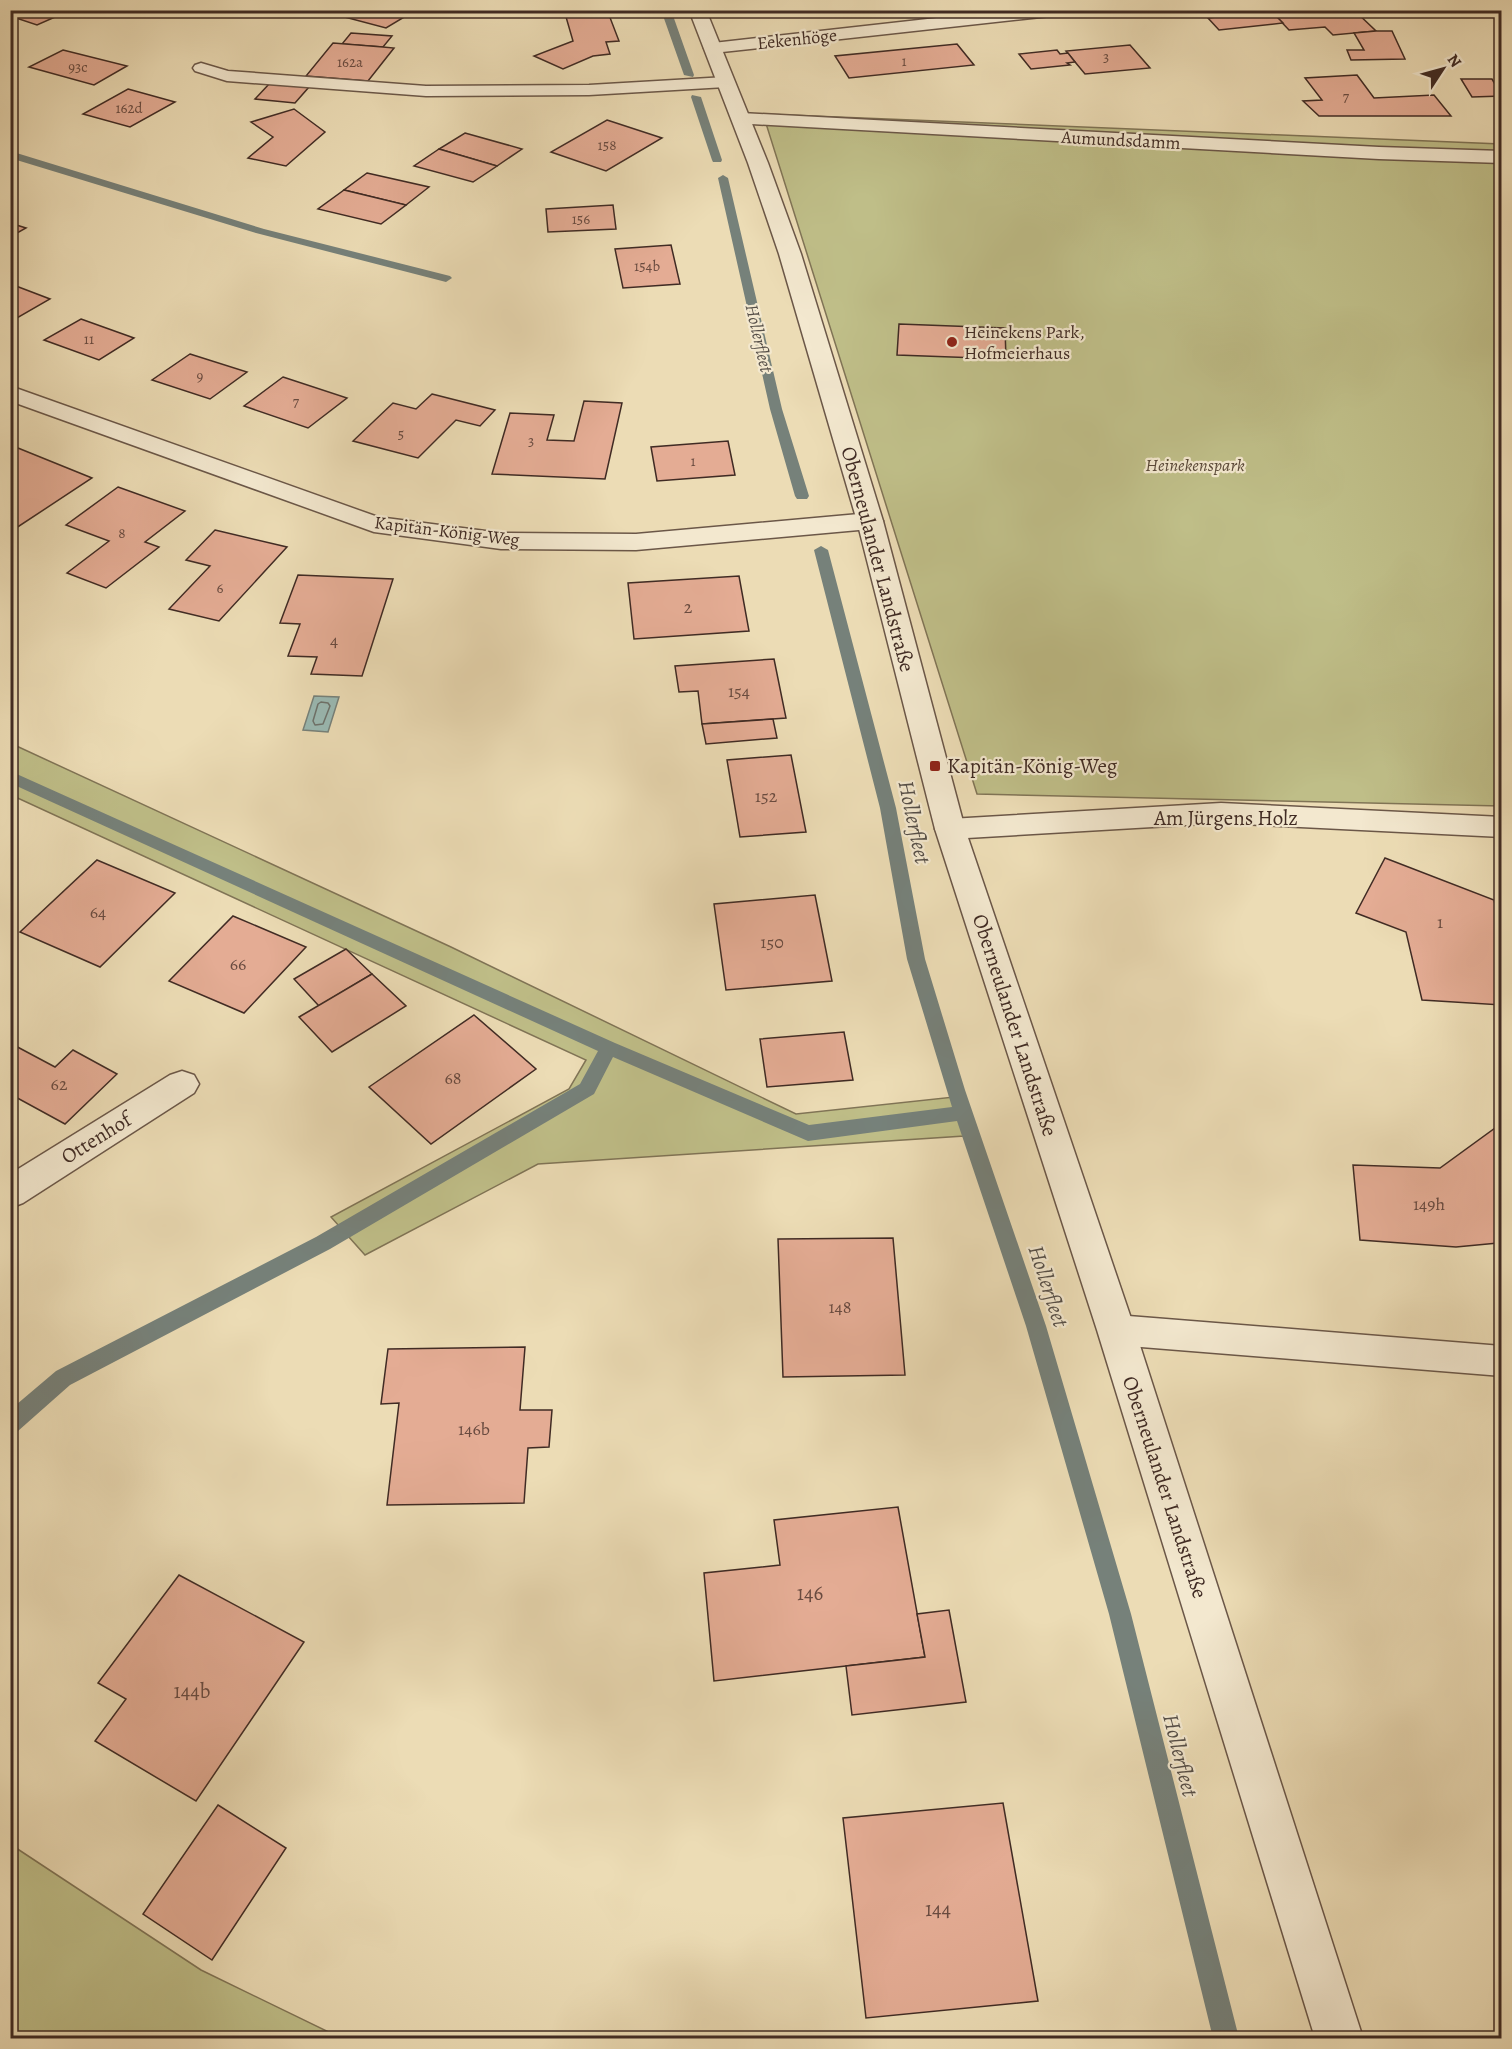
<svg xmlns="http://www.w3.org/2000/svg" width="1512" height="2049" viewBox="0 0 1512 2049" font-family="Alegreya,serif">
	<rect width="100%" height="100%" fill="#ecdcb5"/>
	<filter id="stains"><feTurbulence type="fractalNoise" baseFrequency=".00333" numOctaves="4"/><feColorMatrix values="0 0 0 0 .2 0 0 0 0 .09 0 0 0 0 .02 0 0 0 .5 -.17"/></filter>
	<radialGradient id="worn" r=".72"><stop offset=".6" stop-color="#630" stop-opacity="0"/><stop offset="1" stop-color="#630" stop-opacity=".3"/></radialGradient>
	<g fill="#bfbe88" stroke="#807456" stroke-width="1.5">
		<polygon points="763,114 1501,144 1501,806 977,794"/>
		<polygon points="10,743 451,947 796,1114 954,1097 964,1136 538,1164 365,1255 331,1217 569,1089 586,1060 11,795"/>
		<polygon points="10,1844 201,1970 341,2038 11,2038"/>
	</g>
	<polygon fill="#9abab4" stroke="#76817a" stroke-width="1.5" points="314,696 339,697 328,732 303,730"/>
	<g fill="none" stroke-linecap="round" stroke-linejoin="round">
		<polygon stroke="#6d726c" stroke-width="1.5" points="321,702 328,703 330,706 323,724 315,725 313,721 318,704"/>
		<g fill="#76817a" fill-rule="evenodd">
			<polygon points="661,10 671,10 694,75 693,77 684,75"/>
			<polygon points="692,95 701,97 722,160 721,162 713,162 712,160 691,97"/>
			<polygon points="10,151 264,229 450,276 452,278 446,282 256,233 10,158"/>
			<polygon points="723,175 728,178 782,409 809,496 807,499 797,499 795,496 770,409 718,178"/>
			<polygon points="821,546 828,550 896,808 925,959 965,1090 1046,1326 1131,1614 1239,2038 1213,2038 1109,1614 1026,1326 957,1121 808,1141 613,1057 594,1094 330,1249 70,1385 18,1431 10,1434 10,1410 56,1371 316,1237 580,1084 598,1051 10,783 10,771 615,1043 809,1125 952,1107 907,959 880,808 814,550"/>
		</g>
	</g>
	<g fill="#e4ac94" stroke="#402b24" stroke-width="1.5">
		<polygon points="10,10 71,10 37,25 10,16"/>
		<polygon points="346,10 416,10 386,28 337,15"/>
		<polygon points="564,10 620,10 622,14 609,15 619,41 606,42 610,54 593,56 563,69 534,56 573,41"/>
		<polygon points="1354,10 1376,31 1333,35 1325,27 1289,30 1271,11"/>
		<polygon points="1242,14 1245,17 1274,14 1283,23 1219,30 1208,18"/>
		<polygon points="1376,31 1392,31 1405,59 1351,60 1347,50 1364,50 1354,33"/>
		<polygon points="351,33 392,36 383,47 342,44"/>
		<polygon points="333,43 383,47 394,48 368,81 306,76"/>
		<polygon points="957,44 974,65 849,78 835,56"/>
		<polygon points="1130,45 1150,68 1085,74 1066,51"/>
		<polygon points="63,50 127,66 94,85 29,67"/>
		<polygon points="1057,50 1060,54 1068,53 1075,62 1067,63 1070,65 1031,69 1019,54"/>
		<polygon points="1357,75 1374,98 1434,95 1451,116 1319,116 1303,101 1322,100 1305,78"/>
		<polygon points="1461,79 1492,79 1502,96 1472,97"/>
		<polygon points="270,83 309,87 295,103 255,99"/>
		<polygon points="128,89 175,102 130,127 83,114"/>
		<polygon points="294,109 325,132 286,166 248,158 273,137 251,122"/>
		<polygon points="607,120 662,138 606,171 551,152"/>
		<polygon points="465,133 522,149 497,166 439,149"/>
		<polygon points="439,149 497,166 473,182 414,166"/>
		<polygon points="367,173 429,187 406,205 344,190"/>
		<polygon points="344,190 406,205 381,224 318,209"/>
		<polygon points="613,205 616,229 548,232 546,209"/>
		<polygon points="10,223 26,228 10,237"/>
		<polygon points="671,245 680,284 623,288 615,249"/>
		<polygon points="16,286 50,299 10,322 10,289"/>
		<polygon points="81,319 134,338 99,360 44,340"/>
		<polygon points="899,324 1005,328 1006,359 897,355"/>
		<polygon points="190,354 247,372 210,399 152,380"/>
		<polygon points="283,377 347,398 308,428 244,406"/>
		<polygon points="432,394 495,410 480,426 456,420 418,458 353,441 393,403 416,409"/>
		<polygon points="584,401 622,403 605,479 492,474 510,413 554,415 547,440 574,441"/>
		<polygon points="728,441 735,475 657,481 651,447"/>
		<polygon points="13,446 92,478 10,532 10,448"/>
		<polygon points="118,487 185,511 145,542 159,547 106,588 67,573 109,541 66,525"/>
		<polygon points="215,530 287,547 219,621 169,609 210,566 186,560"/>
		<polygon points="298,575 393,579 362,676 311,674 317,657 288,656 300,624 280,623"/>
		<polygon points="739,576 749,631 634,639 628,583"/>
		<polygon points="774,659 786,718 702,724 698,691 679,692 675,666"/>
		<polygon points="773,719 777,738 706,744 702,724"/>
		<polygon points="791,755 806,832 740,837 727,760"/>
		<polygon points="1385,858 1494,900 1502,936 1502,1005 1422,1000 1406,932 1356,913"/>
		<polygon points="97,860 175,893 100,967 20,932"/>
		<polygon points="815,895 832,981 726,990 714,904"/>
		<polygon points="233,916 306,947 244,1013 169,981"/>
		<polygon points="346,949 372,974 319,1006 294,979"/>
		<polygon points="372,974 406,1006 332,1052 299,1017"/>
		<polygon points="474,1015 536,1069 431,1144 369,1087"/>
		<polygon points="844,1032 853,1080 767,1087 760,1039"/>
		<polygon points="10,1043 55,1067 73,1050 117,1074 65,1124 10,1094"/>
		<polygon points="1502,1123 1502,1240 1498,1243 1456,1247 1360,1240 1353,1165 1440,1168"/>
		<polygon points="893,1238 905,1375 783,1377 778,1239"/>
		<polygon points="525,1347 520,1410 552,1410 549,1447 528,1448 524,1503 387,1505 399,1403 381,1404 388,1349"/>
		<polygon points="898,1507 925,1657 714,1681 704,1573 780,1565 774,1520"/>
		<polygon points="179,1575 304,1642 196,1801 95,1741 126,1699 98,1683"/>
		<polygon points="949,1610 966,1702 852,1715 846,1666 925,1657 917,1614"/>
		<polygon points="1003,1803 1038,2001 866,2018 843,1818"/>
		<polygon points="218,1805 286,1848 212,1960 143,1914"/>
	</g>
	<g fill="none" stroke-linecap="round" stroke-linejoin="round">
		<defs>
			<g id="service">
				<polygon points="201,63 228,71 426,86 589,85 726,77 734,82 726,87 589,95 426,96 227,81 195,71 193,68 195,65"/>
				<polygon points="1116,1315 1502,1346 1502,1376 1116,1345 1104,1341 1099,1330 1104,1319"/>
			</g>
			<g id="minor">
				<polygon points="1008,10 1068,10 1060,15 713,53 707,52 704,48 707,44 713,43"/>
				<polygon points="741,113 1379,147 1502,151 1502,163 1379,159 734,123 732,119 734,115"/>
				<polygon points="10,386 378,517 501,533 636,534 870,513 879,516 883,521 879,526 870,529 636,550 501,549 374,532 10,401"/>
				<polygon points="1221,803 1502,817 1502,837 1221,823 950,839 939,836 935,829 939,822 950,819"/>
				<polygon points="182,1071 194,1075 199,1084 194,1093 23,1203 10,1208 10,1174 170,1075"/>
			</g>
			<polygon id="tertiary" points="689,10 706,10 768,163 801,254 883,521 965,829 1135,1330 1363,2038 1315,2038 1097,1330 935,829 857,521 779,254 748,163"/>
		</defs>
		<use href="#service" stroke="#6b5748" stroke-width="3"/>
		<use href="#minor" stroke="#6b5748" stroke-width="3"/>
		<use href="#tertiary" stroke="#6b5748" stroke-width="3"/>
		<use href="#service" fill="#f3e8cf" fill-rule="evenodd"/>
		<use href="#minor" fill="#f3e8cf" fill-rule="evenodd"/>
		<use href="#tertiary" fill="#f3e8cf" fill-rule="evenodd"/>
	</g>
	<g fill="#8f2418" stroke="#f3e8cf" stroke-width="2">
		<circle cx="952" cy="342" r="6"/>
		<rect x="929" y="760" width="12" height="12" rx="3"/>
	</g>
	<g text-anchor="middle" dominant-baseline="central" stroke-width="4.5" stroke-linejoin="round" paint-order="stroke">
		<g font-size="15" fill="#694b40">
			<text x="1106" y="57">3</text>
			<text x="904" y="61">1</text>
			<text x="350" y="62">162a</text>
			<text x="78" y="67">93c</text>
			<text x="1346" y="97">7</text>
			<text x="129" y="108">162d</text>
			<text x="607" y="145">158</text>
			<text x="581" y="219">156</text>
			<text x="647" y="266">154b</text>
			<text x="89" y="339">11</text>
			<text x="200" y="376">9</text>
			<text x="296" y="402">7</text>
			<text x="401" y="434">5</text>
			<text x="531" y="441">3</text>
			<text x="693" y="461">1</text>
			<text x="122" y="533">8</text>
			<text x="220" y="588">6</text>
		</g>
		<g font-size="18" fill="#402b24" stroke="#f3e8cf">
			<text transform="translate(797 39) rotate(-6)">Eekenhöge</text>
			<text transform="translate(1121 140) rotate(3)">Aumundsdamm</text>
			<text transform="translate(447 531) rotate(7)">Kapitän-König-Weg</text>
		</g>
		<g font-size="18" fill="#402b24" stroke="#f3e8cf" text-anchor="start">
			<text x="964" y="332">Heinekens Park,<tspan x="964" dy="21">Hofmeierhaus</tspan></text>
		</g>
		<g font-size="18" font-style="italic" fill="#564f48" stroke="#f3e8cf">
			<text transform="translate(759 338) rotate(77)">Hollerfleet</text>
		</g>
		<g font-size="18" font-style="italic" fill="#594838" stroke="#f3e8cf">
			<text x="1195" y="465">Heinekenspark</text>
		</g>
		<g font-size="18" fill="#694b40">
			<text x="688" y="607">2</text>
			<text x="334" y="640">4</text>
			<text x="739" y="691">154</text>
			<text x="766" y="796">152</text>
			<text x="98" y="912">64</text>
			<text x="1440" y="922">1</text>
			<text x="772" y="942">150</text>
			<text x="238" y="964">66</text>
			<text x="453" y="1078">68</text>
			<text x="59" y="1084">62</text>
			<text x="1429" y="1204">149h</text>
			<text x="840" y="1307">148</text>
			<text x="474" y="1429">146b</text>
		</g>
		<g font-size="21" fill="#402b24" stroke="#f3e8cf">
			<text transform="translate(878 559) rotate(75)">Oberneulander Landstraße</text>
			<text x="1226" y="818">Am Jürgens Holz</text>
			<text transform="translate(1015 1025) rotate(72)">Oberneulander Landstraße</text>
			<text transform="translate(96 1138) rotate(-32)">Ottenhof</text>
			<text transform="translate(1165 1487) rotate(72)">Oberneulander Landstraße</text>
		</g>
		<g font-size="21" fill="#402b24" stroke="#f3e8cf" text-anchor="start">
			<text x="947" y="766">Kapitän-König-Weg</text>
		</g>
		<g font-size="21" fill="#694b40">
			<text x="810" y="1593">146</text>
			<text x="192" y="1691">144b</text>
			<text x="938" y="1909">144</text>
		</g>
		<g font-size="22" font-style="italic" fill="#564f48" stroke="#f3e8cf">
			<text transform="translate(914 822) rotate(78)">Hollerfleet</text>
			<text transform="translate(1048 1286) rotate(72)">Hollerfleet</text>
			<text transform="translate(1180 1755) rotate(76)">Hollerfleet</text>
		</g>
	</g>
	<rect width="1512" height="2049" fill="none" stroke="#ecdcb5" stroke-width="36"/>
	<rect x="12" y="12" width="1488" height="2025" fill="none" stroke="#402b24" stroke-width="3"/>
	<rect x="18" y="18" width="1476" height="2013" fill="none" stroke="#402b24" stroke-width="1.5"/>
	<g transform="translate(1443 69) rotate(54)" stroke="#f3e8cf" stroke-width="4.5" paint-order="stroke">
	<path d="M0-4.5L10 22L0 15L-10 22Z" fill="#402b24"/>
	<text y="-9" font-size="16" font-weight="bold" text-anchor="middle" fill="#402b24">N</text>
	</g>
	<rect width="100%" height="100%" filter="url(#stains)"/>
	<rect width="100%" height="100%" fill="url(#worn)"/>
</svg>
